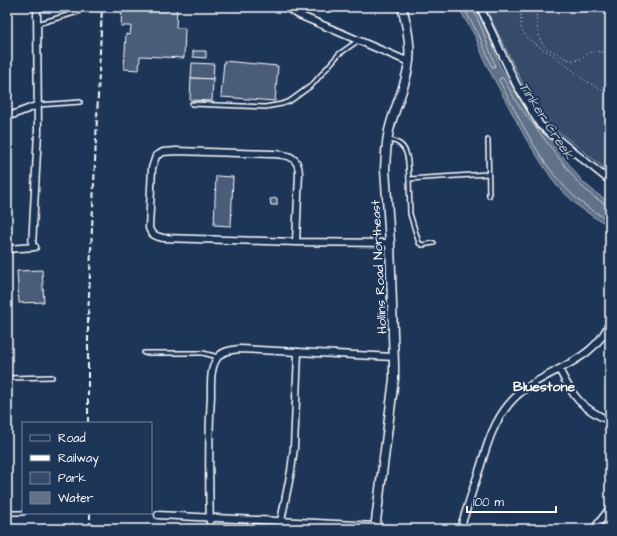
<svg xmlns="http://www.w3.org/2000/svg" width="617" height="536" viewBox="0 0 617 536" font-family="'Architects Daughter',sans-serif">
	<rect width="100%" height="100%" fill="#1d3557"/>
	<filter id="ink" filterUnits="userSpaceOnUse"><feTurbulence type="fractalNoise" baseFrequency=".025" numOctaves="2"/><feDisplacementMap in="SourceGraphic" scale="8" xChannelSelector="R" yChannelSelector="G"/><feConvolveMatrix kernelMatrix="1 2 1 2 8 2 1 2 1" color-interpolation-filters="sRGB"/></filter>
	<g filter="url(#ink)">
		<polygon fill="#364b69" stroke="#9aa5b4" points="485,7 610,7 610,173 577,146 545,122 534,107"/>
		<polygon fill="#617289" stroke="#a0aab8" points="458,7 475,7 486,27 500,66 522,103 582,181 596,193 610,202 610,225 595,218 578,206 556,185 526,139 486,64 475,36"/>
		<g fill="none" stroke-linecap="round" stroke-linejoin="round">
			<g stroke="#c0c7d0" stroke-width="1">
				<polyline points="463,7 479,35 490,62 492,67 494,67 495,65 482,29 472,7"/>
				<path d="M610,205h-3l-13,-8 -15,-13 -60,-78 -16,-28h-3l-1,2c27,51 55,116 111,140"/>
			</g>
		</g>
		<g fill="#4a5d79" stroke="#fff">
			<polygon points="122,7 177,7 176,28 185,28 184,58 140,56 139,70 124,69 126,34 130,35 131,26 121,26"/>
			<polygon points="193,51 206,51 206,58 193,57"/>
			<polygon points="224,61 278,66 275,101 221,97"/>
			<polygon points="192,63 214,64 213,79 191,78"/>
			<polygon points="191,78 213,79 212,101 190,100"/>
			<polygon points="216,176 233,177 231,226 214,225"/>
			<polygon points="277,198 277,205 271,205 270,199"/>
			<polygon points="42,270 44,302 19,303 17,271"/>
		</g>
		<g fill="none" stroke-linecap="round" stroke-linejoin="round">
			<defs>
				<g id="service">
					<polyline points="37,24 78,12"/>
					<polyline points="192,104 265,107 282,104 290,101 312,85 339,54 359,40"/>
					<polyline points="38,105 80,102"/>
					<path d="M389,140c3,1 7,1 9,3 12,6 10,25 11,36l79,-5"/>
					<polyline points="488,140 489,196"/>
					<polyline points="409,179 410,214 419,243 422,245 434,243"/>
					<polyline points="144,353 203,353 218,357"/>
					<polyline points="7,378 52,377"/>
					<polyline points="7,513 23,513"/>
				</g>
				<g id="minor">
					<polyline points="285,7 299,15 409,62"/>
					<polyline points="480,7 516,84 540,125 610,181"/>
					<polyline points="7,117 38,105"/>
					<path d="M296,242l3,-69c-1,-18 -12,-18 -27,-19l-96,-3 -13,1 -7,4 -4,12 -3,60c2,7 7,8 14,10l133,4 94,1"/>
					<polyline points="32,247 38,132 37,7"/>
					<polyline points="7,249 35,247"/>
					<path d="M559,369c14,28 22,39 51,52"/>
					<polyline points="158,515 375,526"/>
					<polyline points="281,521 291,471 294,448 298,352"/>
					<path d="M210,529c-1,-44 -2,-88 1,-132 0,-12 -1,-27 5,-37 5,-9 14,-10 24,-11l154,8"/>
					<path d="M460,529c7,-20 13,-41 20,-61 7,-23 13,-45 29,-64 28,-35 85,-37 101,-83"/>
					<polyline points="594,529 610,508"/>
				</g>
				<path id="secondary" d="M375,529l19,-150v-15l-4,-121 -5,-74c1,-16 1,-31 6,-46 5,-18 14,-36 17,-55 4,-20 -1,-42 -6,-61"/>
			</defs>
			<use href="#service" stroke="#fff" stroke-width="6"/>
			<use href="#minor" stroke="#fff" stroke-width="9"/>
			<use href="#secondary" stroke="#fff" stroke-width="11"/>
			<g stroke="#fff" stroke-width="1" stroke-dasharray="1 3" stroke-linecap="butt">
				<polyline points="521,7 521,28 527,38 544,50 555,56 583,79 610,95"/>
				<path d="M536,7c0,10 1,31 8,39 4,4 9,5 14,8 5,3 10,7 17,6 7,0 10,-6 16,-8 6,-2 14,1 19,1"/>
			</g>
			<use href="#service" stroke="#1d3557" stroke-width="3"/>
			<use href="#minor" stroke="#1d3557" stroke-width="6"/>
			<use href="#secondary" stroke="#1d3557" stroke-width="8"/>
			<g stroke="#fff" stroke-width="2" stroke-dasharray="6 3" stroke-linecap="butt">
				<polyline points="88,423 88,317 102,7"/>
				<polyline points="90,513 90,529"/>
			</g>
		</g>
	</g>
	<g text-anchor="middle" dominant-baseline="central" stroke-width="4" stroke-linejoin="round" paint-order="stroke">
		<g font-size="13" fill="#fff" stroke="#1d3557">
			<text transform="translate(379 267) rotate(-93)">Hollins Road Northeast</text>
		</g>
		<g font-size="14" font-style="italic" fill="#b8c0ca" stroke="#1d3557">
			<text transform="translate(546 121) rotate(57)">Tinker Creek</text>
		</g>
		<g font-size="14" font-weight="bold" fill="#fff" stroke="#1d3557">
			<text x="544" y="387">Bluestone</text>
		</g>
	</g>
	<rect width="617" height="536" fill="none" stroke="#1d3557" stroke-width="24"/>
	<rect x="12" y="12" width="593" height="512" fill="none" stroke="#fff" stroke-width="1.5" filter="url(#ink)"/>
	<rect x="22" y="422" width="130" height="92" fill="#1d3557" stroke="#77869a"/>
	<rect x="30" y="435" width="20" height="6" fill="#1d3557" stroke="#77869a"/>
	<text x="58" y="442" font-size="12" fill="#ffffff">Road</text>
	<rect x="30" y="455" width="20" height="6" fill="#ffffff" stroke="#77869a"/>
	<text x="58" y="462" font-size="12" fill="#ffffff">Railway</text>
	<rect x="30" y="472" width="20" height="12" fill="#364b69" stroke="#77869a"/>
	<text x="58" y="482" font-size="12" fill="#ffffff">Park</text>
	<rect x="30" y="492" width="20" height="12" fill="#617289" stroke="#77869a"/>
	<text x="58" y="502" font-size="12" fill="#ffffff">Water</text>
	<path d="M467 506v6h89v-6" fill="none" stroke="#ffffff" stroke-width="2"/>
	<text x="473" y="506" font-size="12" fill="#ffffff" stroke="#1d3557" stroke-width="3" paint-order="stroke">100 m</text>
</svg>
